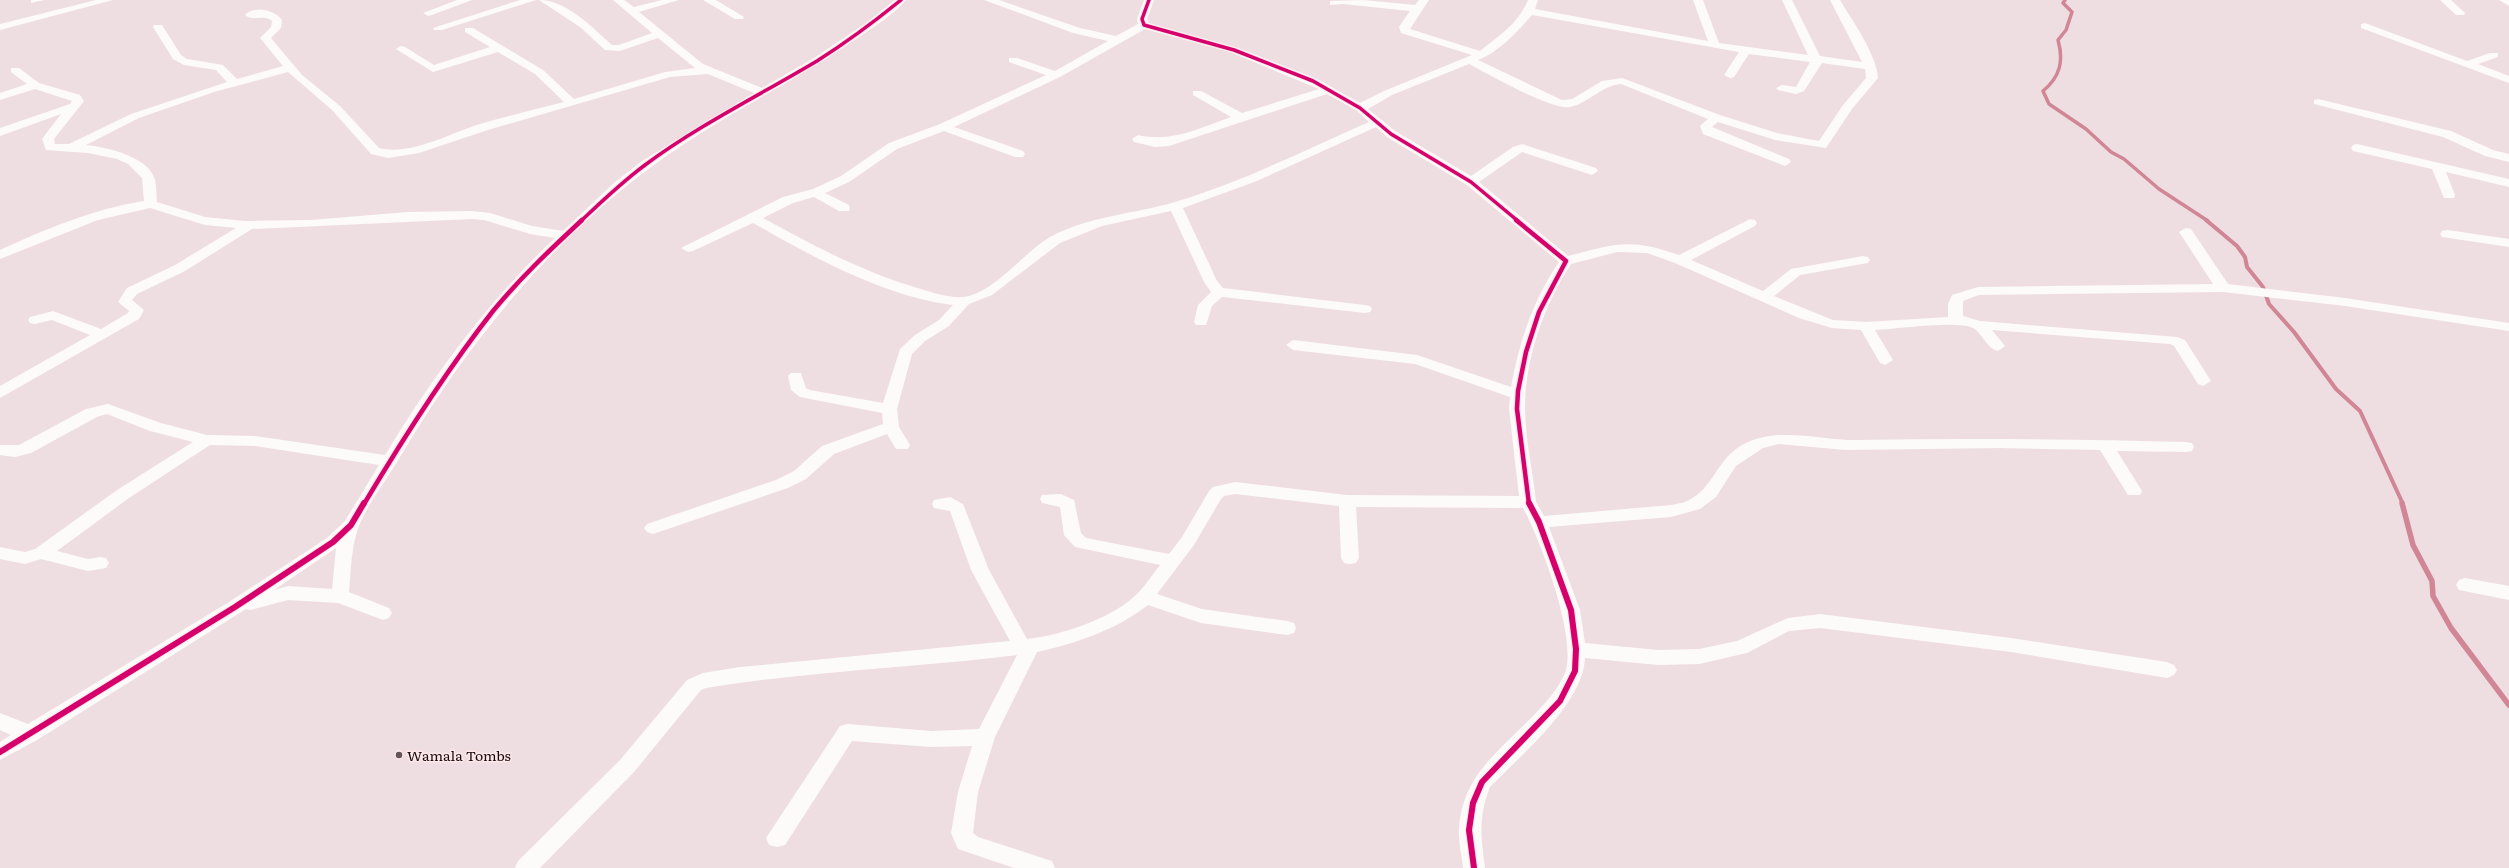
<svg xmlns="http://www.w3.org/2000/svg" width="2509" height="868" viewBox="0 0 2509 868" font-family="Literata,serif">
	<rect width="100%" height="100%" fill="#efdee1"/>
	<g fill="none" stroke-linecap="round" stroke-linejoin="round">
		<path stroke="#d08695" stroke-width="3.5" d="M2065,0l-2,3 9,9 -6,18 -8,10c6,21 2,37 -15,51l6,13 37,25 25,23 13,7 35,30 49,32"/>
		<polyline stroke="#d08695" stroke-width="4" points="2206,220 2237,246 2245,257 2247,267 2263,287 2269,304 2294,332 2336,389 2360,411 2403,504"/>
		<polyline stroke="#d08695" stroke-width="5.5" points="2402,503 2413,545 2432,581 2433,596 2451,628 2509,705"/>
		<g fill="#fdfafa" fill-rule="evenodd">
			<polygon points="31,0 44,0 31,3"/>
			<polygon points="96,0 113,0 0,30 0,24"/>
			<polygon points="457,0 472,0 432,15 428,16 423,13"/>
			<polygon points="520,0 536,0 442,30 434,30 433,28"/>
			<path d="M539,0c27,0 53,27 73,45h7l33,-12 -39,-33h11l10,7 28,-7h17l-40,12 64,52 59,24 52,-30 52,-35 29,-23h11c-14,16 -35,29 -53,41 -54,37 -111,65 -166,101 -120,78 -214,192 -287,315 -12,21 -32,46 -41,69 -8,21 -8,44 -10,66l40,16 3,5 -3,5 -6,2 -45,-17 -50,-3 -38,10 -4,-1 -209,131 -37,20v-18l11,-7 -11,-5v-17l28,11 201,-122 98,-64 18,-17 34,-56 -124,-19 -45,-1 -81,53 -72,53 31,8 12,-2 6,1 3,5 -3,5 -18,3 -47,-12 -16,5 -25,-5v-12l25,5 10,-3 82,-59 76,-48 -43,-11 -43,-17 -10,3 -66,36 -16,4 -15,-2v-10h19l67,-36 22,-5 53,19 46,12 48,1 130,19c48,-79 103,-154 170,-217l-25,-4 -46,-14 -12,-1 -220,10 -67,42 -48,23 -5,6 12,10 -5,9 -139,79v-12l90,-51 -38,-15 -17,4 -5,-1 -2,-3 2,-3 23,-6 48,18 27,-16 1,-2 -11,-9 9,-14 48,-23 61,-37 -31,-3 -55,-17 -52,12 -98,39v-9c46,-21 93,-41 144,-49l-2,-23 -14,-14 -11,-5 -29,-6 -42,-3 -4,-11 19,-25 -61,22v-8l70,-24 2,-3 -37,-12 -35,11v-7l27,-9 -16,-12v-4h8l20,15 41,12 4,6 -30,38 1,5h14l62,-30 96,-32 -11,-12 -32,-5 -11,-6 -20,-32 1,-2h8l19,30 6,4 36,6 14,14 46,-13 -23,-28 11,-11 1,-6c-9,-7 -20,1 -27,-6 9,-10 30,-5 37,5l-1,8 -10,10 31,37 38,31 39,42c32,8 71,-15 101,-24 28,-8 56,-15 84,-22l-29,-28 -37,-22 -65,20 -37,-23 5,-3 4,1 29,18 56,-18 -25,-15v-4h8l70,42 31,29 91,-27 30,-4 -37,-30 -38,13 -15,-1 -25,-23zM288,72l44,38 39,44 17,4 31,-5 69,-23 182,-53 38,-3 46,19 -112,68 -27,21 -52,49 -31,-5 -42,-13 -18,-2 -65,1 -97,8 -65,1 -40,-4 -48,-15c-1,-8 0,-18 -3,-25 -8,-21 -48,-30 -68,-32l53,-27 75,-26zM336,548l-4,41 -44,-3 -14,4z"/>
			<polygon points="703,0 716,0 744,17 743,19 735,19"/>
			<path d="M984,0h15l81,28 36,8 22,-12 -1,-5 7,-19h10l-7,19 2,4 89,25 79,31 43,24 24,-12 88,-36 -71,-22 -2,-6 11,-16 -67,-7 -13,1v-4l33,-1 52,5 4,-5h10l-19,29 70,22c19,-15 39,-28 48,-51h10l-3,9 173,32 -15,-41h10l16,43 89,12 -26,-55h10l28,56 42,6 -32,-62h10c12,20 37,55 38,78l-26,31 -26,39 -51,-8 -57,-18 -6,5 77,32 2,3 -6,4 -82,-32 -3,-8 8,-7 -87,-35c-19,1 -32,19 -51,23 -17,4 -82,-33 -101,-43l-77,31 -24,14 27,22 76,45 42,-29 9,-3 74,24 2,3 -6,4 -70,-23 -43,30 89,74c49,-13 63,-18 111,-1l71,-36 5,1 2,3 -2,3 -64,34 72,31 28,-22 72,-13 5,1 2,3 -2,3 -68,12 -26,21 59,24 33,2 82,-5v-13l4,-9 26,-8 235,-3 -34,-52 7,-4 5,1 37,55 117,14 164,25v8l-164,-25 -122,-14 -244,3 -16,6v15l17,5 197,16 8,3 26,41 -8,5 -5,-2 -24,-38 -4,-2 -178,-14 13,16 -7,5c-12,-3 -15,-17 -25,-23 -13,-8 -78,1 -98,2l18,30 -8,5 -5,-2 -19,-33 -29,-2 -33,-10 -124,-55 -28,-10 -30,-1 -46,12c-27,41 -46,94 -46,144 0,31 8,63 11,94l8,14 127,-11c5,-1 13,-2 18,-5 30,-15 27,-51 71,-62 31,-8 63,2 96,2 110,-2 220,-1 330,2l6,1 2,4 -2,4 -6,1 -69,-1 25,40 -2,4h-12l-28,-45 -99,-2 -156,2 -66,-6 -16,4 -27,18 -20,31 -16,12 -29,8 -122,10 31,83 5,33 73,7 41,-1 38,-8 51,-23 32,-4 191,24 156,24 7,3 3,5 -3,5 -7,3 -156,-26 -191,-24 -31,3 -42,22 -48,11 -41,1 -73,-7c-2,46 -64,97 -95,129 -12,30 -9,50 -5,81h-22c-1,-12 -5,-27 -4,-39 3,-52 38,-76 72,-111 14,-14 26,-27 34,-45 13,-34 -25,-134 -42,-165l-167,-1 3,51 -3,5 -6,1 -6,-1 -3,-5 -2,-52 -104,-12 -11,2 -3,3 -27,46 -37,49 45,15 85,12 7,2 2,5 -2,5 -7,2 -86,-12 -53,-18c-32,25 -71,38 -111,47l-42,85 -17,55 -5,41 5,4 74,24 3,7h-41l-56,-19 -7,-16 7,-41 14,-46 -41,1 -79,-6 -67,104 -8,2 -8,-2 -3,-7 74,-112 7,-2 84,7 48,-2 38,-74c-103,13 -208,16 -311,33l-5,2 -67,82 -94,96h-25l3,-7 102,-101 67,-80 16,-7 37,-6 270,-26 -39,-71 -21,-59 -16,-3 -2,-4 2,-4 16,-3 13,7 26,66 38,69c36,-4 87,-21 112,-47 8,-9 14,-18 21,-27l-85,-18 -11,-12 -4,-28 -18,-4 -2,-4 2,-4 19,-1 13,6 7,33 5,5 83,16 13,-17 27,-46 4,-4 22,-5 112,13 172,1 -10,-87 1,-12 -95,-33 -122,-14 -7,-5 7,-5 124,15 94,32c8,-45 22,-87 48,-125l-92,-77 -80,-48 -11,-10 -119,54 -74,27 34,73 6,7 142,17 5,1 2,3 -2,3 -5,1 -143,-16 -10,9 -6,19h-10l-2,-3 4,-17 13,-13 -7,-10 -33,-71 -69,15 -42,17 -68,52 -23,9 -20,22 -24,15 -13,13 -15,55 2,18 11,18 -2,4h-12l-9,-15 -53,20 -28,25 -18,9 -129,44 -6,2 -6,-2 -3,-4 3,-4 129,-44 18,-9 28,-25 61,-22 -1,-11 -82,-16 -9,-7 -3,-14 3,-3h10l5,15 4,2 73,13 17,-54 15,-14 24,-15 14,-15c-68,-8 -142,-49 -200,-82l-60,28 -5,1 -7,-4 102,-51 30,-8 28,-13 48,-33 51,-19 106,-49 -37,-13v-4h8l38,13 53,-30 -35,-8zM1532,15l207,37 -15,23 6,3 4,-1 15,-23 61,8 -14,25 -14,-2 -6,3 2,2 18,4 8,-3 18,-28 43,6 1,9 -23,27 -24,36 -42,-8 -57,-18 -98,-37 -20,3 -30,18 -10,1 -84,-40c21,-8 39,-28 54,-45zM1145,29l85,23 89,37 -77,24 -41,-22h-8v4l38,22c-32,11 -59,26 -93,18l-6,4 2,3 21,5 14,-1 158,-52 29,16 13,12c-64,28 -127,60 -194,80 -41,12 -86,14 -125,35 -26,15 -57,57 -87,60 -14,1 -29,-4 -42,-8 -56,-16 -107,-43 -158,-71l30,-15 21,-6 25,14h10l1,-3 -1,-3 -24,-12 24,-11 48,-33 47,-18 71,26h8l2,-3 -2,-3 -69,-24 106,-50z"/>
			<polygon points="2440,0 2451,0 2465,13 2464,15 2456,15"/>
			<polygon points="2499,0 2509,0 2509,6"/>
			<polygon points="2365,23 2467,61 2490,53 2498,53 2498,57 2478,64 2509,76 2509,83 2361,28 2361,24"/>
			<polygon points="2318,99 2451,131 2493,150 2509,154 2509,162 2485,156 2443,137 2314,104 2314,100"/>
			<polygon points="2357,144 2509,179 2509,187 2446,172 2455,195 2454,198 2444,198 2432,169 2353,151 2351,148 2353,145"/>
			<polygon points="2447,230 2509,239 2509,247 2442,237 2440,234 2442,231"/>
			<polygon points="2465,578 2509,586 2509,600 2459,590 2456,585 2459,580"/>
		</g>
		<defs>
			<g id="cycleway-far2">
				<polyline points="1149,0 1142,19 1144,25 1234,50 1313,81 1360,108 1391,134 1471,182 1518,221"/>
				<path d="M581,221c21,-20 41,-39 64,-56 54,-40 115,-70 172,-104 30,-19 57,-39 84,-61"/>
			</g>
			<g id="cycleway-far1">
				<polyline points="1516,220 1566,261 1539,312 1526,352 1518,391 1517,409 1529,504"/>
				<path d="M364,504c40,-67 81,-132 129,-193 27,-33 58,-62 89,-91"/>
			</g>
			<g id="cycleway">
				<polyline points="0,752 235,607 333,542 351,525 364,503"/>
				<polyline points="1474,868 1469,830 1473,803 1482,782 1560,701 1575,671 1576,649 1571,610 1539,522 1529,503"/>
			</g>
		</defs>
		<use href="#cycleway-far2" stroke="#ffe7ea" stroke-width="5.5"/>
		<use href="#cycleway-far1" stroke="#ffe7ea" stroke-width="7"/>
		<use href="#cycleway" stroke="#ffe7ea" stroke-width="8"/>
		<use href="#cycleway-far2" stroke="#d6006c" stroke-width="3.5"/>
		<use href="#cycleway-far1" stroke="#d6006c" stroke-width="4.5"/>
		<use href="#cycleway" stroke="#d6006c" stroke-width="6"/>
	</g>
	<circle fill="#615557" stroke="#ffe7ea" stroke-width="1.5" cx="399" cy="755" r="4"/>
	<g text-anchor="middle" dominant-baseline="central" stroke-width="3" stroke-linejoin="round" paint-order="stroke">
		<g font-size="14" fill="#150b0d" stroke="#ffe7ea" text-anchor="start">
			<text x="407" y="755">Wamala Tombs</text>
		</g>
	</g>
</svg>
